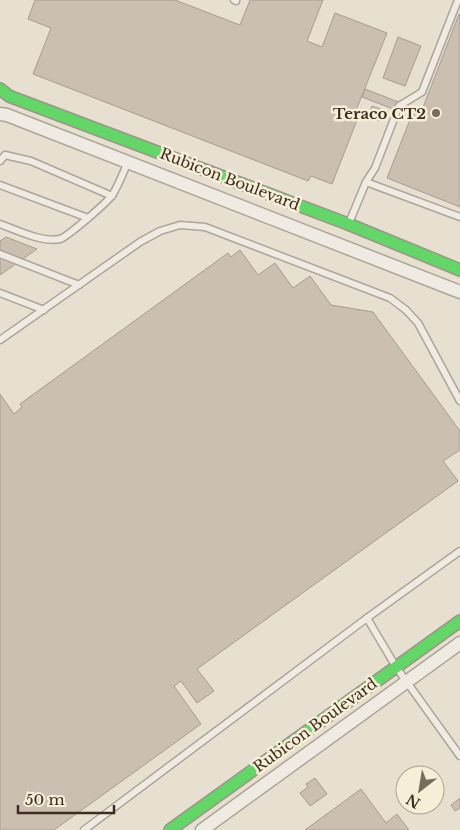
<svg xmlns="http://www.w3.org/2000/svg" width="460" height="830" viewBox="0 0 460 830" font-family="'Libre Baskerville',serif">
	<rect width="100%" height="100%" fill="#e7e0d1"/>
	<g fill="#cbbfb2" stroke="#a89c90">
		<polygon points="35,0 175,0 240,25 250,0 323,0 307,41 322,47 335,13 387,33 355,113 359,115 332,184 311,176 308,181 33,74 51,28 28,19"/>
		<polygon points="459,14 460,14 460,207 387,178 415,107 422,110"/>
		<polygon points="398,37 421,46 405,86 383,78"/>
		<polygon points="365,89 414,108 411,116 362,97"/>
		<polygon points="372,106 383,110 379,121 368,116"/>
		<polygon points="6,237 37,249 0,275 0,241"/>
		<polygon points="240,250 258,275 275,263 293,288 310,276 331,305 373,312 460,431 460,450 443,461 458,481 197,669 214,691 197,703 181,681 174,686 201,724 54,830 0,830 0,394 14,414 22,407 20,404 228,253 231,257"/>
		<polygon points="315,778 327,794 310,806 300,793 308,787 306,784"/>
		<polygon points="361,789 386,823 397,814 409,830 305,830"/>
		<polygon points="460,798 460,808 455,811 451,805"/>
	</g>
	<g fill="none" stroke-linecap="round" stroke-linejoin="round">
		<defs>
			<g id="lane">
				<polyline points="234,0 236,1"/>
				<polyline points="0,161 5,155 31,161 112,196"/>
				<polyline points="366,182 460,217"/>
				<polyline points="0,185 88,218"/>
				<polyline points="349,223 366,182 375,168 399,106 422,92 458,0"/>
				<path d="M0,224c17,6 42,19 60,15 7,-2 48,-37 53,-45 6,-10 10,-21 15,-32"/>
				<polyline points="0,254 79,285"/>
				<polyline points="0,293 44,310"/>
				<polyline points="0,340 140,242 160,231 180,225 205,227 390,298 406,310 418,323 460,401"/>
				<polyline points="460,551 367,618 396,667 460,756"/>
				<polyline points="84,830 367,618"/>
			</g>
			<g id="street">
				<polyline points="0,114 7,115 460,292"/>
				<polyline points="202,830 460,643"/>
			</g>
			<g id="fast">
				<polyline points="0,89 9,96 14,98 348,224 460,270"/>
				<polyline points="170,830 460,621"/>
			</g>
		</defs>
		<use href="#lane" stroke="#ada599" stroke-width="9"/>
		<use href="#street" stroke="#ada599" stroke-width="15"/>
		<use href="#fast" stroke="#9c958a" stroke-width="14"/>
		<use href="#lane" stroke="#efebe3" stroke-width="6"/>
		<use href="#street" stroke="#efebe3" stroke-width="12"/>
		<use href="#fast" stroke="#63d668" stroke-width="11"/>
	</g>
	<circle fill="#786c5e" stroke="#f7eed8" stroke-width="2" cx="436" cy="113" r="5"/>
	<g text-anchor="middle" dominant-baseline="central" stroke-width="5" stroke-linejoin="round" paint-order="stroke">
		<g font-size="15" font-weight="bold" fill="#3d2e20" stroke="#f7eed8" text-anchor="end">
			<text x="426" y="113">Teraco CT2</text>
		</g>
		<g font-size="15" fill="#3d2e20" stroke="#f7eed8">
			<text transform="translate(230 179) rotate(21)">Rubicon Boulevard</text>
			<text transform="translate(315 725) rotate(-36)">Rubicon Boulevard</text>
		</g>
	</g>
	<g transform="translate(420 790) rotate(211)"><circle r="24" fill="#f7eed8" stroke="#ada18e"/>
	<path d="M0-4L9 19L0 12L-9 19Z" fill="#786c5e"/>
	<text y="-8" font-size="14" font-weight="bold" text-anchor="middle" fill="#3d2e20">N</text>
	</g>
	<path d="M18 805v8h96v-8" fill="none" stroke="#3d2e20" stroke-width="2.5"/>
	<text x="25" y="805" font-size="15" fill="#3d2e20" stroke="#f7eed8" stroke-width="4" paint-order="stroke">50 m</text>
</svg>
